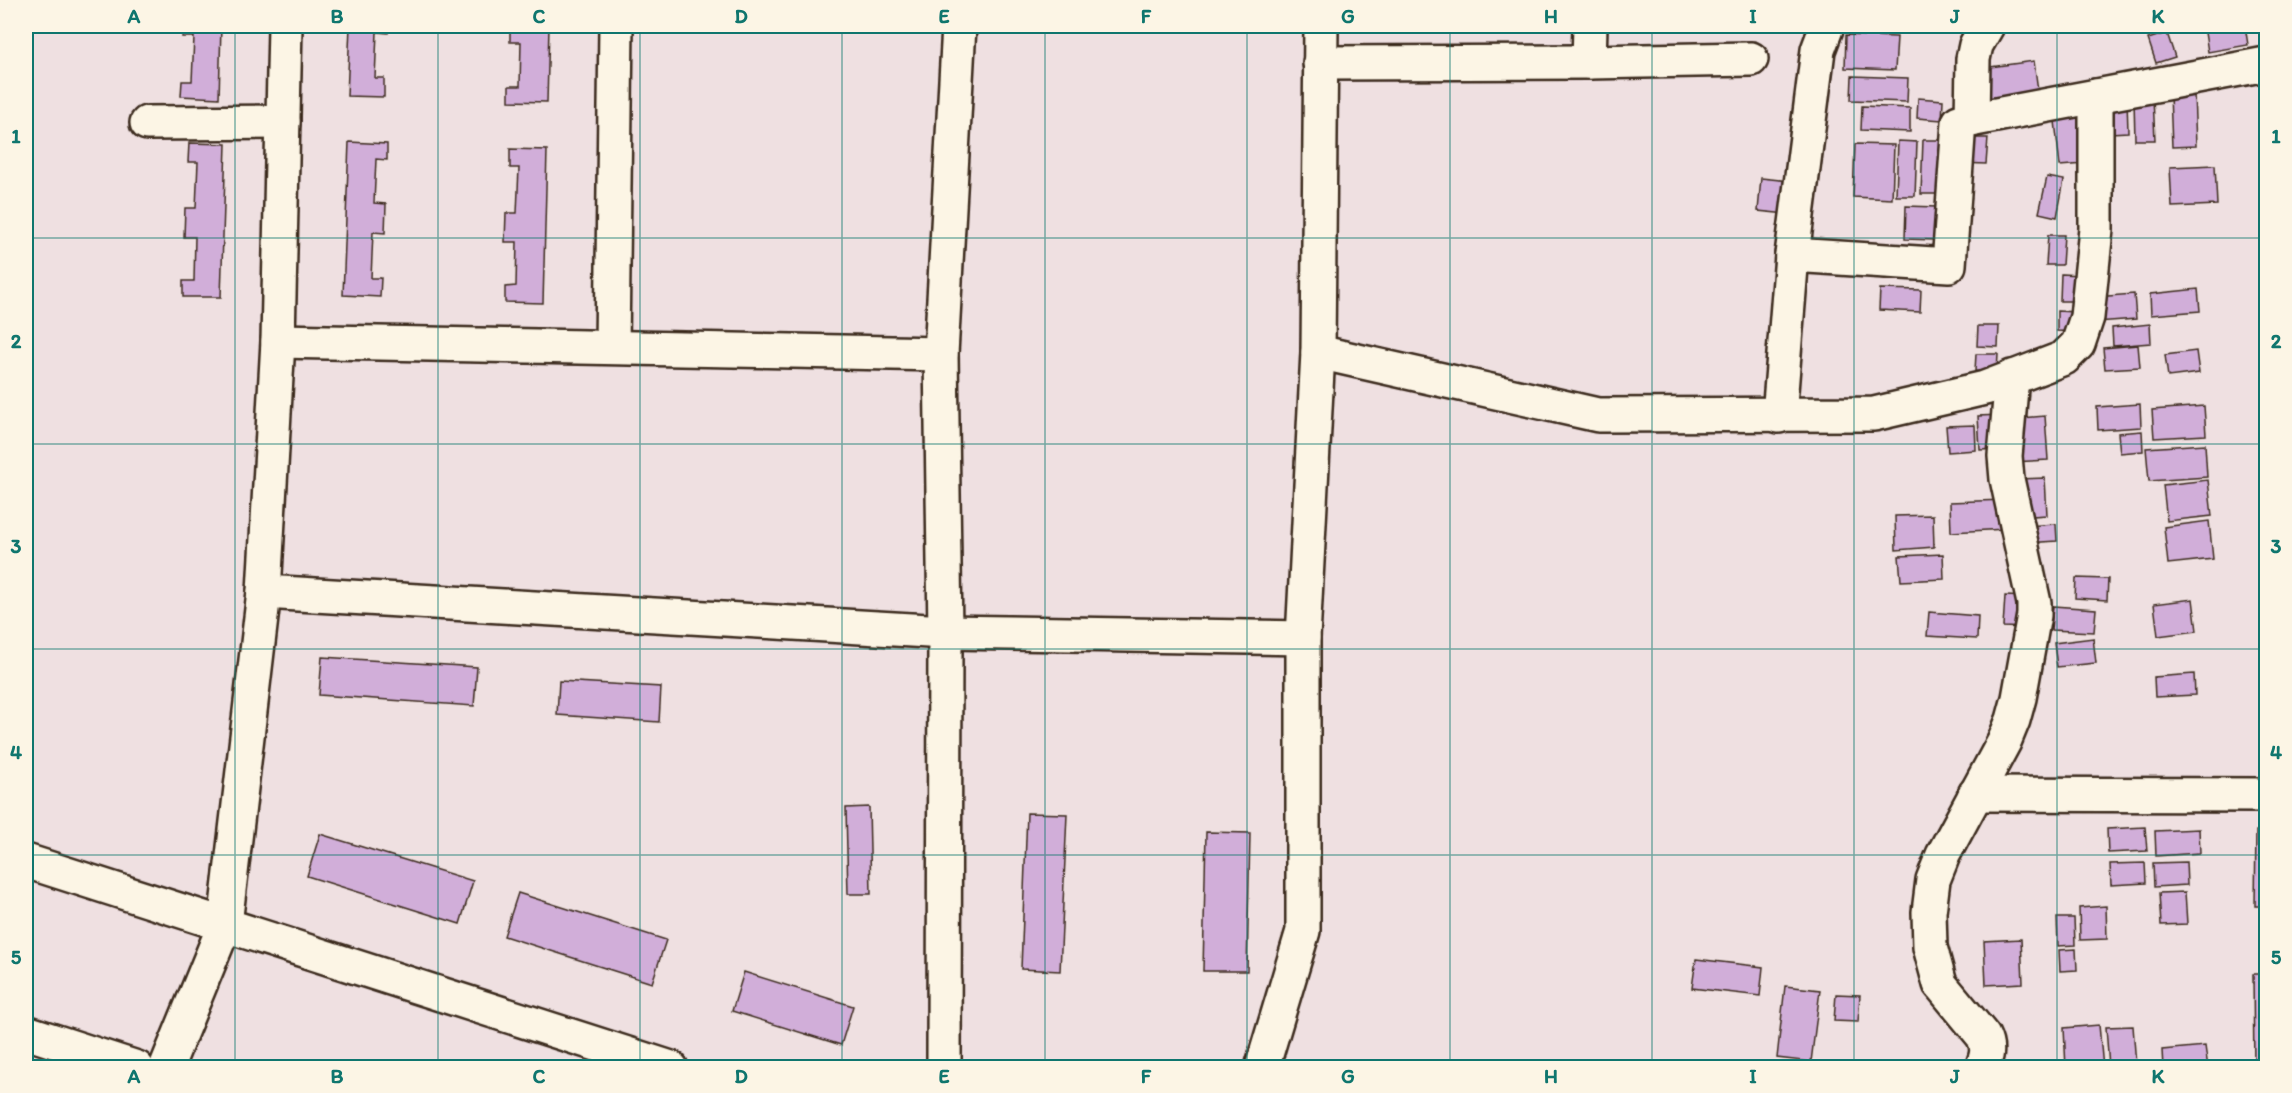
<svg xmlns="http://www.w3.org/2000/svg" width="2292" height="1093" viewBox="0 0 2292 1093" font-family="Itim,sans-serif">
	<rect width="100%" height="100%" fill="#efe0e1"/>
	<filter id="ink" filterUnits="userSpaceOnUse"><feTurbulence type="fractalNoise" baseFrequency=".0167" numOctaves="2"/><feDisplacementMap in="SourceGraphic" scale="12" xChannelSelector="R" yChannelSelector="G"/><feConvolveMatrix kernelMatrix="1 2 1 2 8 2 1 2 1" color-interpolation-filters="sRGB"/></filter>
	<g filter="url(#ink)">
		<g fill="#d1aed9" stroke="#3b2a1e" stroke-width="1.5">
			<polygon points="183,26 221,26 219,98 181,96 182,81 192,81 194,37 182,37"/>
			<polygon points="350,26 388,26 388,33 377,32 375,78 384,78 384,97 347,96"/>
			<polygon points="510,26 549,26 547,102 509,101 509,86 520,86 521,42 510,42"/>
			<polygon points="2204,26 2245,26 2248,45 2208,52"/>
			<polygon points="2167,33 2175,57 2156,63 2148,39"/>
			<polygon points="1846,35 1897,37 1895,70 1845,68"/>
			<polygon points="2034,61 2039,98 1988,105 1983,68"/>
			<polygon points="1852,76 1908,78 1907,102 1851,100"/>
			<polygon points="2194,93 2196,146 2172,147 2170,94"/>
			<polygon points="1918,98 1943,100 1942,120 1917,118"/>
			<polygon points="2153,98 2155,140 2135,140 2134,99"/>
			<polygon points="2127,100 2128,132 2110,133 2109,101"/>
			<polygon points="1862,106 1910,108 1910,132 1861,130"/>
			<polygon points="2077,110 2083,164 2060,166 2054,112"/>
			<rect x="2261" y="123" width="5" height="24"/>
			<polygon points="1961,138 1988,138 1986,164 1960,163"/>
			<polygon points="1923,140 1942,140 1940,194 1921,194"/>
			<polygon points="1898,141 1917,142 1915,196 1896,196"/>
			<polygon points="349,142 387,144 387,160 376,159 374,203 386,204 385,233 373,232 371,278 381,278 380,297 343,295"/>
			<polygon points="189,143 226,144 221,297 183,297 183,281 194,281 195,237 184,237 185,208 196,208 198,162 188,162"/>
			<polygon points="1855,144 1894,145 1892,199 1853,197"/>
			<polygon points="510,149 547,150 543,303 505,302 505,287 516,286 517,242 505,242 506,213 517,213 519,168 510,168"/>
			<polygon points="2215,165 2217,205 2172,207 2170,167"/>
			<polygon points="2047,177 2064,180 2057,217 2039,213"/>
			<polygon points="1761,178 1790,181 1787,214 1758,211"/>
			<polygon points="1906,206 1937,207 1936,240 1905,239"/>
			<polygon points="2048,235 2064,235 2062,265 2046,265"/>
			<polygon points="2061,274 2080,275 2079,301 2060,301"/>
			<polygon points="1880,289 1921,290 1920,312 1879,310"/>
			<polygon points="2198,289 2200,311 2151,315 2150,294"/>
			<polygon points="2134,294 2136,319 2097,322 2095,297"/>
			<polygon points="2057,311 2076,312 2076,332 2057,331"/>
			<polygon points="2150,324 2151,343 2113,346 2112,328"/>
			<polygon points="1978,326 1999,326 1998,347 1977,346"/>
			<polygon points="2138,345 2140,367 2105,369 2103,348"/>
			<polygon points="2196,351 2199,373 2168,377 2165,355"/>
			<polygon points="1976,354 1998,354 1997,372 1975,371"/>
			<polygon points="2140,404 2141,427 2098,430 2097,407"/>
			<polygon points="2204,406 2206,435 2154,438 2152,410"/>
			<polygon points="2001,415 2002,449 1980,450 1978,416"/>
			<polygon points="2045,416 2048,460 2012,462 2009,419"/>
			<polygon points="1975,425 1976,450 1948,452 1946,426"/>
			<polygon points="2142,431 2143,451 2120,453 2118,433"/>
			<polygon points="2205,444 2207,477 2149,481 2146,448"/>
			<polygon points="2045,478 2047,515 2018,517 2016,479"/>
			<polygon points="2208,480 2212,516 2167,521 2163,485"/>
			<polygon points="2004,500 2006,529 1951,532 1950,502"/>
			<polygon points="1933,515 1934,547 1896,550 1895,516"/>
			<polygon points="2209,521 2213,559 2168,564 2164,527"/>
			<polygon points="2056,524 2057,541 2023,543 2023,526"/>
			<polygon points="1943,554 1944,579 1901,581 1899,556"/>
			<polygon points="2076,578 2108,579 2107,600 2075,598"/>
			<polygon points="2005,596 2029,597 2026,628 2003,627"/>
			<polygon points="2193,599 2197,631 2158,636 2154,604"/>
			<polygon points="2053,606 2096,609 2094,632 2051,630"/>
			<polygon points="1929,612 1978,616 1977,639 1927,636"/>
			<polygon points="2093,638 2096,663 2057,667 2054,643"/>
			<polygon points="322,657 477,667 474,706 319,695"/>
			<polygon points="2194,674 2195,695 2155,697 2154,677"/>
			<polygon points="559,681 661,687 659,722 557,715"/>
			<polygon points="869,807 871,894 848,894 846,808"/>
			<polygon points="1027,813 1067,814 1060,971 1021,969"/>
			<polygon points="2145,827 2147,851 2108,853 2107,829"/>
			<polygon points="2199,829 2200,853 2156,856 2155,831"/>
			<polygon points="2256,831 2266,831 2266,906 2255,906"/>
			<polygon points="1206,832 1250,833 1247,971 1203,971"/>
			<polygon points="320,834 473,881 460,924 307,876"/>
			<polygon points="2186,862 2187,885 2154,887 2153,863"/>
			<polygon points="2145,863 2146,883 2111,885 2110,864"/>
			<polygon points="2185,892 2187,924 2161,925 2159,893"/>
			<polygon points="518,893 666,940 652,983 504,936"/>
			<polygon points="2106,906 2107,939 2080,940 2079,908"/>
			<polygon points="2057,918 2074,918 2075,945 2058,946"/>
			<polygon points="2021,939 2023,983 1986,985 1984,941"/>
			<polygon points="2076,949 2077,970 2060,971 2059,950"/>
			<polygon points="1696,959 1763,967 1760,996 1692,988"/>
			<polygon points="744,972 853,1006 841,1045 732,1011"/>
			<polygon points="2253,974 2266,974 2266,1068 2254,1068"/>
			<polygon points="1785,986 1820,990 1811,1062 1777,1058"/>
			<polygon points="1836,994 1860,995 1858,1022 1834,1021"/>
			<polygon points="2099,1025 2103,1068 2066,1068 2064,1028"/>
			<polygon points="2133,1026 2136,1065 2109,1067 2106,1027"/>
			<polygon points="2205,1046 2208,1068 2163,1068 2162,1050"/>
		</g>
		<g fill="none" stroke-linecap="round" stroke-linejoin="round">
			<defs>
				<g id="minor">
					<polyline points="1589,62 1590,26"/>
					<polyline points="1320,63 1589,62 1751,59"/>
					<polyline points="1972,120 1973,59 1976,45 1987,26"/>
					<polyline points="147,123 283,122"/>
					<polyline points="1792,255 1949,265 1959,122 2266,64"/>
					<polyline points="278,341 941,354"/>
					<polyline points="612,347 616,26"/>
					<polyline points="1318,352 1598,415 1874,414 1985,388 2064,358 2078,344 2087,317 2096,229 2096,96"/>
					<polyline points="1779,416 1792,255 1818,50 1827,26"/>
					<polyline points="264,592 945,632 1303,638"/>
					<polyline points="1975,794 2266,795"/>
					<polyline points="26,861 671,1068"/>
					<polyline points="26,1032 137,1068"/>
					<polyline points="166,1068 225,924 264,592 278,341 285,26"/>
					<polyline points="944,1068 945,632 941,354 959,26"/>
					<polyline points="1262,1068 1303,931 1303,638 1318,352 1321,26"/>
					<path d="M1982,1068c5,-12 7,-20 1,-32l-43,-52 -10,-37 -1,-35 4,-32 10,-25 61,-113 9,-22 6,-22 15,-83v-12l-27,-124 -2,-23 7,-79"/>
				</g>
			</defs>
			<use href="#minor" stroke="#3b2a1e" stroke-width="38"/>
			<use href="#minor" stroke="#fcf5e5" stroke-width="33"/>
		</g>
	</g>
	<path fill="none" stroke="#0f766e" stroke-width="1.5" stroke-opacity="0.55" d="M235,26v1042M438,26v1042M640,26v1042M842,26v1042M1045,26v1042M1247,26v1042M1450,26v1042M1652,26v1042M1854,26v1042M2057,26v1042M26,238h2240M26,444h2240M26,649h2240M26,855h2240"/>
	<rect width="2292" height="1093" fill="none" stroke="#fcf5e5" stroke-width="66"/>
	<rect x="33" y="33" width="2226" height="1027" fill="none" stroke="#0f766e" stroke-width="2"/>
	<g font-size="20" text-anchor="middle" font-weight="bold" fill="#0f766e">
		<text x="134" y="23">A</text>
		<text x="337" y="23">B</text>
		<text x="539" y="23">C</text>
		<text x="741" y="23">D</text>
		<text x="944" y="23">E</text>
		<text x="1146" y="23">F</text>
		<text x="1348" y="23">G</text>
		<text x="1551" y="23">H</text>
		<text x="1753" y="23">I</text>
		<text x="1955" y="23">J</text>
		<text x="2158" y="23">K</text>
		<text x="16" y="143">1</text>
		<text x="2276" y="143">1</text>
		<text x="16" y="348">2</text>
		<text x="2276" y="348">2</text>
		<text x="16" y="553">3</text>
		<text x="2276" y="553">3</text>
		<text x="16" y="759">4</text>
		<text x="2276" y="759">4</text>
		<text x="16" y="964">5</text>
		<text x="2276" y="964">5</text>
		<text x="134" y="1083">A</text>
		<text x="337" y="1083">B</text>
		<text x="539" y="1083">C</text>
		<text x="741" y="1083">D</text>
		<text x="944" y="1083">E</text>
		<text x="1146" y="1083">F</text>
		<text x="1348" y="1083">G</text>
		<text x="1551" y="1083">H</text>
		<text x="1753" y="1083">I</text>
		<text x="1955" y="1083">J</text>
		<text x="2158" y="1083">K</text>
	</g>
</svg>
